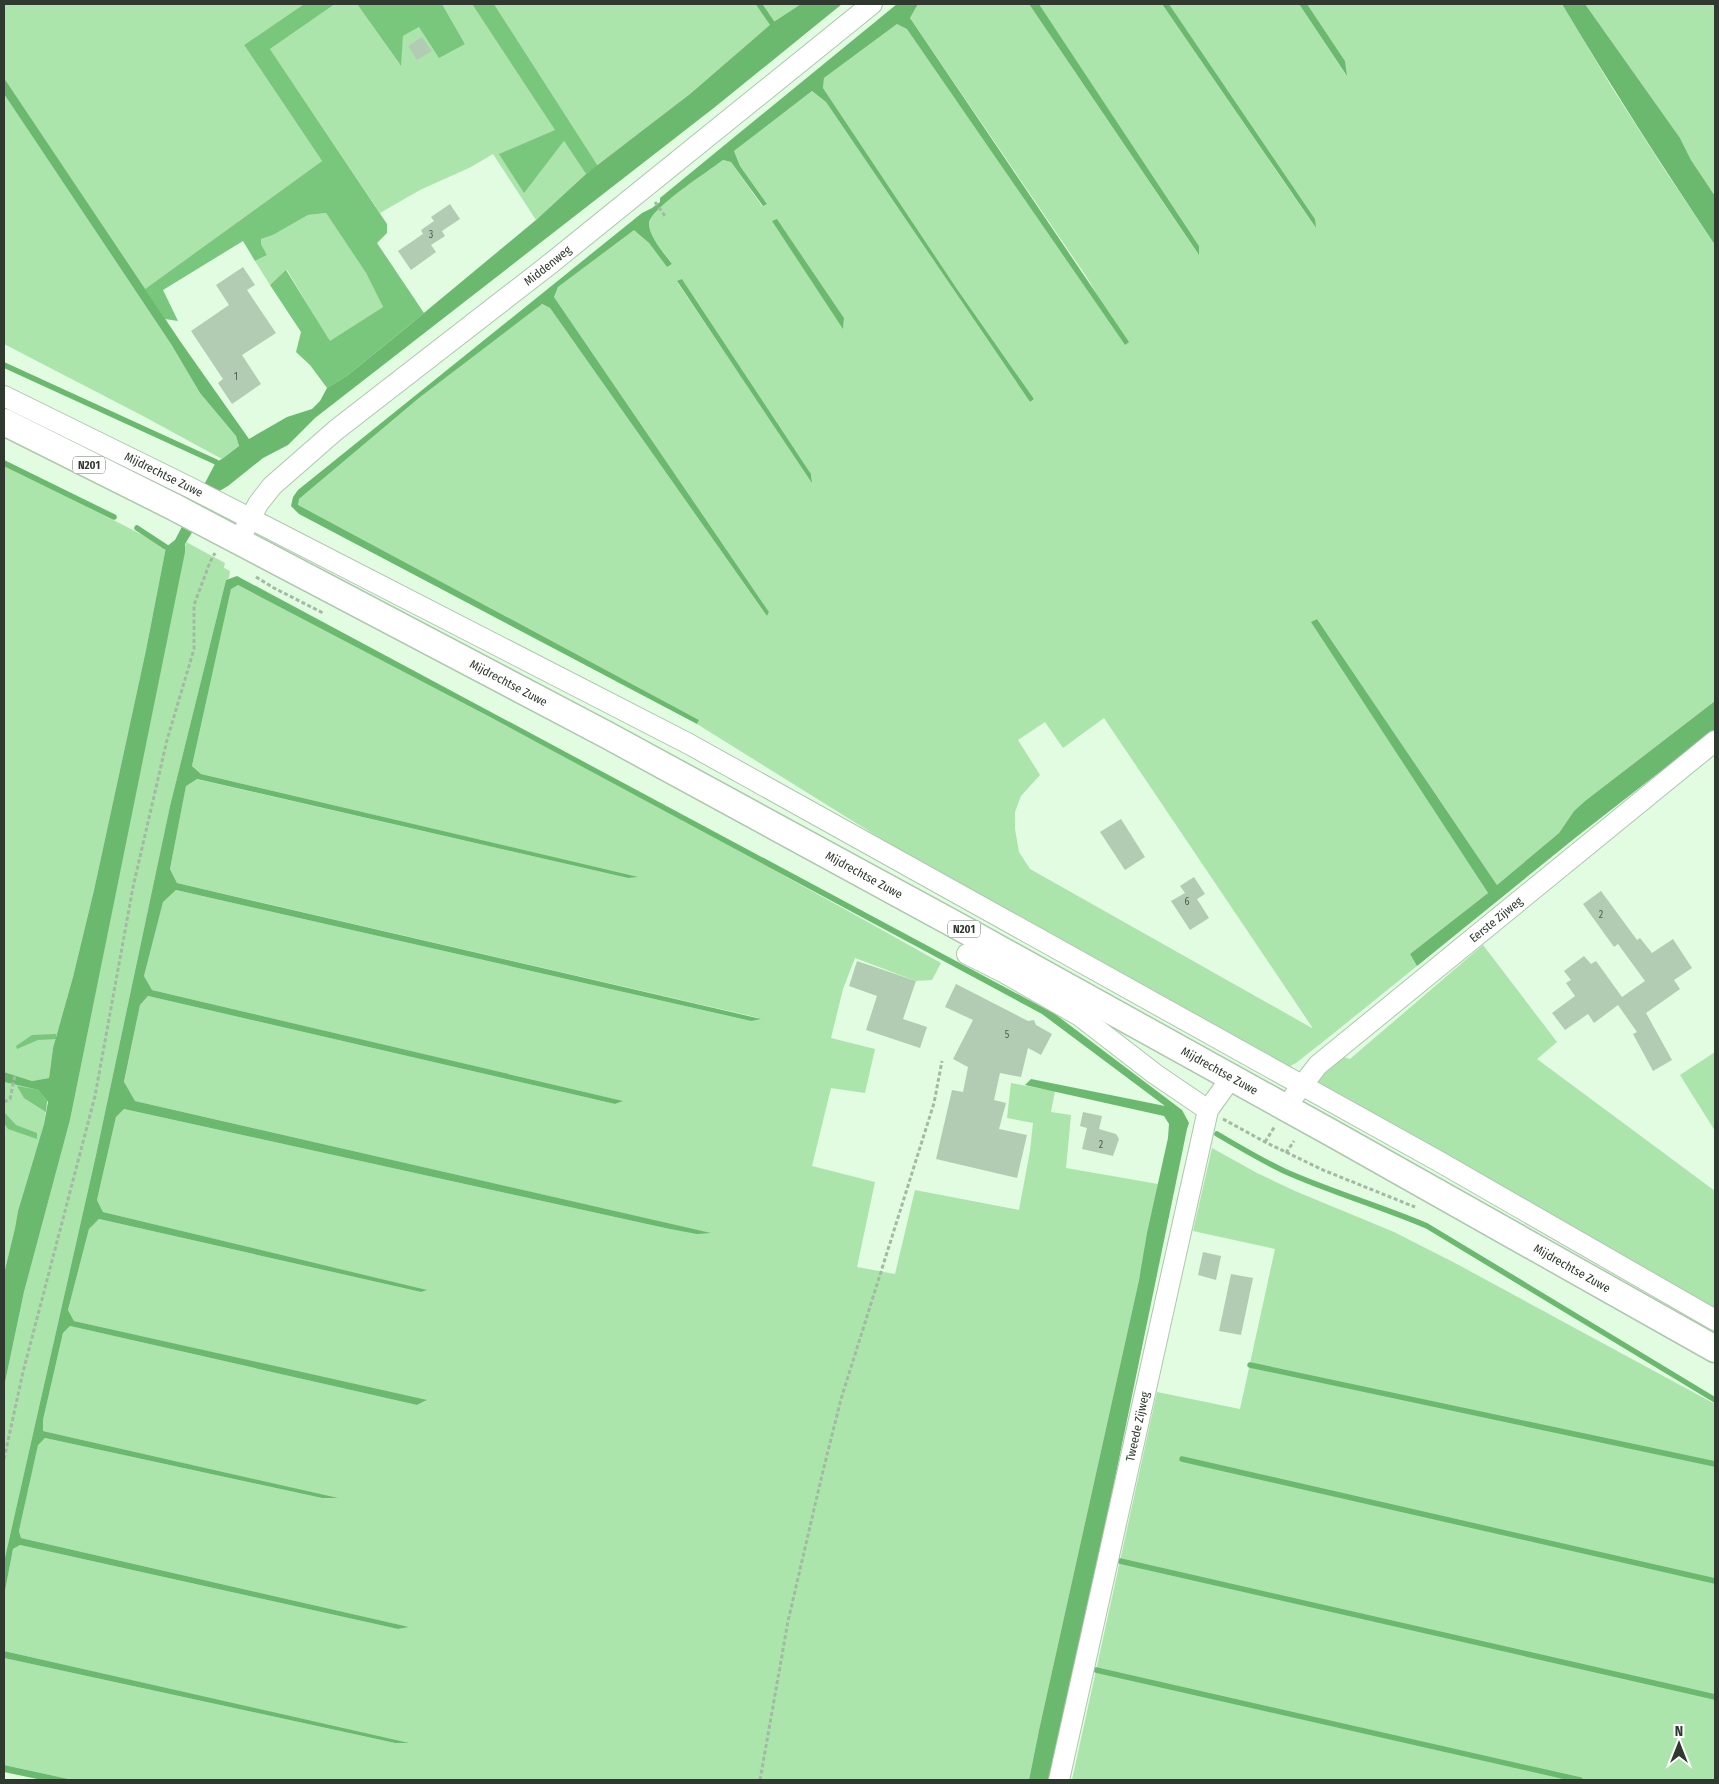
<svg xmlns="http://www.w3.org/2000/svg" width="1719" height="1784" viewBox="0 0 1719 1784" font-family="'Fira Sans Condensed',sans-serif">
	<rect width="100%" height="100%" fill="#e1fce1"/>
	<g fill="#abe5ac" fill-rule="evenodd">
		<polygon points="4,4 304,4 244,45 322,161 145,289 4,78"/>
		<polygon points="335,4 357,4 400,65 403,36 419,27 465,44 442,4 472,4 556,131 524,192 564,141 586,174 536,220 493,154 471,167 420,190 380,213 270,49"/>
		<polygon points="494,4 801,4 772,23 690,94 598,166"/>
		<path d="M918,4h111l169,250 1,-8 -160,-242h123l153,223v-8l-146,-215h130l47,71 -1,-14 -38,-57h255l49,82 53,83 51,76v456l-130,100 -11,10 -15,22 -62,52 -180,-266 -5,3 176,271 -78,61 7,12 -88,71 -33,26 -13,7 -146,-87 -249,-140 -191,-119 2,-4 -402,-215 2,-6 120,-101 122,-94 9,4 217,308 2,-4 -215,-315 4,-10 76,-58 15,14 18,24 5,-3c-7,-12 -24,-26 -23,-41 2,-15 60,-52 74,-63l8,2 31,44 5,-2 -27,-38 -6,-15 78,-60 14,11 204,300 4,-3 -77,-110 -134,-201 1,-10 73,-54 10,4 218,317 -37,-66 -178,-261zM777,219l67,99 -1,10zM682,279l129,195 1,7 -135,-199zM1104,718l208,309v1l-282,-159 -11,-17 -4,-23v-17l6,-16 19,-21 -22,-35 27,-18 18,26z"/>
		<polygon points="1585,4 1715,4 1715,196 1691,160 1680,138"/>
		<polygon points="4,94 171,344 200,393 236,436 239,446 222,459 143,416 4,344"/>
		<polygon points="326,213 366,273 383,307 330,342 287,270 270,285 255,261 267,255 261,244 261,239 273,235 308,215"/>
		<polygon points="4,464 166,547 146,650 94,890 73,977 53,1048 49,1078 32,1081 4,1072"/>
		<polygon points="186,542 225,563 224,568 230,571 229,578 226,580 170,806 96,1155 4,1562 4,1387 24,1292 70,1120"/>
		<path d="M238,585c236,123 471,247 703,378l-9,17 -16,1 -61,-23 -12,31 -12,49 44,11 -10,44 -34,-5 -19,78 63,16 -18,85 38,7 20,-84 104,20 11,-59 3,-28 -26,-5 4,-35 44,8 -4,21 20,3 -5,53 92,16 -19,96 -100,450 -10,50h-956l-69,-15v-107l391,85h10l-401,-92v-55l9,-47 7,-4 378,84 10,-2 -387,-89 -2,-7 19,-87 7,-6 277,60h13l-292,-67v-11l20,-87 7,-7 347,79 9,-4 -352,-80 -6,-11 21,-81 10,-10 322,73 5,-2 -323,-78 -6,-12 19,-83 8,-8 541,119 44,5 -574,-132 -11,-18 16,-78 8,-9 467,108 7,-3 -470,-111 -8,-14 19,-75 13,-11 575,131 8,-3 -582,-135 -7,-14 16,-84 10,-6 432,99 7,-1 -434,-103 -9,-8 39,-178z"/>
		<polygon points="1483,945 1557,1042 1537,1059 1715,1191 1715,1313 1319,1087 1318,1077 1338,1055 1350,1059"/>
		<polygon points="1715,1052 1715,1131 1680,1075"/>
		<polygon points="4,1082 40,1090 47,1101 44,1124 18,1211 15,1228 4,1274"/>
		<polygon points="1212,1148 1257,1173 1295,1191 1394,1232 1455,1263 1715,1404 1715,1780 1072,1780 1157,1392 1240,1409 1275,1249 1193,1231"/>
	</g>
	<g fill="#79c77d">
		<polygon points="304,4 335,4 270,49 387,224 387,233 377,243 424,313 348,375 327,388 310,365 296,352 301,332 270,285 286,270 330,341 383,307 366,273 326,213 308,215 273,235 261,239 261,244 267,255 255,261 243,241 163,290 178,321 165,319 145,289 322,161 244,45"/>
		<polygon points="357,4 442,4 465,44 439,58 419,27 403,36 401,66"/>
		<polygon points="472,4 494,4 598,166 586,174 564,141 524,193 499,154 555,130"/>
		<polygon points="56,1034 56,1039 38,1040 17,1049 16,1046 32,1035"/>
		<polygon points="17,1086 40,1090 47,1101 46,1112 24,1098"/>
		<polygon points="4,1112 16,1125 37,1133 37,1139 8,1129 4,1123"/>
	</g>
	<g fill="#6bb86f">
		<polygon points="801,4 842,4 715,107 315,418 288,445 263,458 228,486 216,493 185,544 185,552 70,1120 24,1292 4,1387 4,1274 15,1228 18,1211 44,1124 48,1102 39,1090 4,1082 4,1072 32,1081 49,1078 53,1048 73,977 94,890 146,650 166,547 175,540 216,462 222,459 239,446 236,436 200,393 171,344 4,94 4,78 180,341 249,439 287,417 312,409 320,401 327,388 348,375 407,327 536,220 586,174 690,94 772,23"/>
		<path d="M897,4h21l-8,14 219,324 -4,3 -218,-316 -10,-5 -73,54 -1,10 134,201 77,110 -4,3 -204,-300 -14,-11 -78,60 6,15 27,38 -4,2 -32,-44 -8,-2c-14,11 -72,48 -74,63 -1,13 16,31 23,41l-5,3 -18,-24 -15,-13 -76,57 -4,10 215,315 -2,4 -217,-308 -8,-4 -123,94 -120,101 -1,6 401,215 -2,4 -398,-210 -8,-8 2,-9 5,-7 344,-277 10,-5 8,-6v-4z"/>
		<polygon points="1029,4 1039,4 1199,246 1199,255"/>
		<polygon points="1162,4 1169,4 1315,219 1316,228"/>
		<polygon points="1299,4 1307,4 1345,61 1347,76"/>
		<path d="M1562,4h23l95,134 11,22 24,36v49c-53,-79 -104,-159 -153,-241z"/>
		<polygon points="777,219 844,318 843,329 772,221"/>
		<polygon points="682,279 811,474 812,483 677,281"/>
		<polygon points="237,576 1055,1014 1182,1110 1189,1123 1187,1129 1113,1488 1050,1780 1029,1780 1039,1730 1139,1280 1147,1233 1168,1138 1169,1124 1164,1116 1025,1085 1031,1079 1165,1106 1042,1014 488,716 238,585 231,589 192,766 201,774 638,877 628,878 197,779 186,786 170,869 177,883 761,1019 751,1021 176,890 163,902 144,976 152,990 623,1101 615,1104 148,996 140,1005 124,1082 135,1101 711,1233 697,1234 665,1228 124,1109 116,1117 97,1200 103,1212 427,1290 421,1292 99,1219 89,1229 68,1310 74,1321 427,1400 417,1405 70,1326 63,1333 43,1420 43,1431 338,1498 322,1498 45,1438 38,1445 19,1531 21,1538 409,1627 398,1629 20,1545 13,1549 4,1596 4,1562 96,1155 170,806 226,580"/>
		<polygon points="1317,619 1497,885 1559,833 1574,811 1585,801 1715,701 1715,729 1575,838 1417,966 1410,954 1488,893 1311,622"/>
		<polygon points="4,1651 409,1743 395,1743 4,1658"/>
		<polygon points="4,1765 73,1780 42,1780 4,1772"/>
	</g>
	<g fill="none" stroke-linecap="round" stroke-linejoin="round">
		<g stroke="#6bb86f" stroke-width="5.5">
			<polyline points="759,4 772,23"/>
			<polyline points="4,365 216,462"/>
			<polyline points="4,463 114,517"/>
			<polyline points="137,528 166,547"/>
			<path d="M1217,1134c22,13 44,26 67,37 47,21 96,35 143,55l288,174"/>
			<polyline points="1250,1365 1715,1464"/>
			<polyline points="1182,1459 1715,1581"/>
			<polyline points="1120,1561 1715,1697"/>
			<polyline points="1096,1670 1580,1780"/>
		</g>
	</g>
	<g fill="#b1ccb2">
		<polygon points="422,37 432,51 417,60 408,46"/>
		<polygon points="450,204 460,219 442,231 445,236 431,245 436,252 411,270 398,251 423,234 421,230 434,221 431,217"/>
		<polygon points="243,267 255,285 247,290 276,333 242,355 261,384 232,404 218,383 223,379 191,331 229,305 216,285"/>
		<polygon points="1121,819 1145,857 1125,870 1100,832"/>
		<polygon points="1194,877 1205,894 1197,899 1209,918 1190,930 1171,901 1185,893 1180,886"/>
		<polygon points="1601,891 1637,940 1640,938 1652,953 1673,939 1692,968 1674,980 1680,989 1646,1013 1672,1060 1653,1071 1633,1034 1637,1032 1618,1005 1594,1023 1588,1014 1565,1030 1552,1013 1575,996 1566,983 1571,980 1564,971 1584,956 1591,964 1596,961 1622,997 1645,981 1618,944 1614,947 1583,904"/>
		<polygon points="857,961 916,981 903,1019 927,1027 920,1048 866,1030 877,996 849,986"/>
		<polygon points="956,984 1028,1021 1034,1020 1036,1025 1052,1034 1041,1055 1028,1048 1021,1077 1000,1073 994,1100 1006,1103 999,1129 1027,1135 1017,1178 936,1159 952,1090 963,1092 968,1067 953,1059 973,1020 945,1007"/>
		<polygon points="1083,1112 1102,1116 1099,1129 1116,1134 1119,1139 1113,1156 1082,1149 1087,1128 1080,1126"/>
		<polygon points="1203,1252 1221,1256 1216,1280 1198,1275"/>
		<polygon points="1231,1274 1253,1278 1241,1335 1219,1331"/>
	</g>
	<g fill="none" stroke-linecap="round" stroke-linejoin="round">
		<defs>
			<g id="minor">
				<path id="s1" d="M4,396l185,91 500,257 751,418 275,158"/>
				<path id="s2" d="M245,529l13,-25 14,-18 64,-56 214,-166 322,-260"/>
				<polyline points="967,954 1003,972 1080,1016 1155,1074 1208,1110"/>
				<path id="s3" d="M1294,1096l24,-31 397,-324"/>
				<path id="s4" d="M1059,1780l149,-670 23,-32"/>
			</g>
			<g id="major">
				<path id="s5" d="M4,422l170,85 433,228 369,201 361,200 378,213"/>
			</g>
		</defs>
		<use href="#minor" stroke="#adc7ad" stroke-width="22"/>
		<use href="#major" stroke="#adc7ad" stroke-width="29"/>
		<g stroke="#a4b9a4" stroke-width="3" stroke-dasharray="4 2.5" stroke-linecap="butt">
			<polyline points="655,202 665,216"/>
			<polyline points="256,577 274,588 323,613"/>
			<polyline points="4,1102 10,1099 15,1075"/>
			<polyline points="1223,1119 1265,1142 1323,1170 1415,1207"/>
			<polyline points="1265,1142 1275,1126"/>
			<polyline points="1286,1153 1294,1141"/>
			<polyline points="4,1459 23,1372 95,1096 133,887 167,740 194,649 194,605 210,562 215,553"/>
			<polyline points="760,1780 788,1621 822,1475 841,1399 934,1103 942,1061"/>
		</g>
		<use href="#minor" stroke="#fff" stroke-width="20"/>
		<use href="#major" stroke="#fff" stroke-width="26"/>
	</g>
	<g text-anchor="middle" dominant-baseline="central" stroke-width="4" stroke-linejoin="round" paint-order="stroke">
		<g font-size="10" fill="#505e50">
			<text x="431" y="235">3</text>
			<text x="236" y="377">1</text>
			<text x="1187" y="902">6</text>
			<text x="1601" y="915">2</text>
			<text x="1007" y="1035">5</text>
			<text x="1101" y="1145">2</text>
		</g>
		<g fill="#fff" stroke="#6d746d" stroke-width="1">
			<rect x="73" y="456.5" width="32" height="17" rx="4"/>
			<rect x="948" y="920.5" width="32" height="17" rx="4"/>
		</g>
		<g font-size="11" font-weight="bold" fill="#2f392f">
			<text x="89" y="465">N201</text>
			<text x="964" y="929">N201</text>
		</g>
		<g font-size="12" fill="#2f392f" stroke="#fff">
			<text stroke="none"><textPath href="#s2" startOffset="404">Middenweg</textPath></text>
			<text stroke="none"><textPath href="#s1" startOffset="178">Mijdrechtse Zuwe</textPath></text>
			<text stroke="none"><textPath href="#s5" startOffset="568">Mijdrechtse Zuwe</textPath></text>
			<text stroke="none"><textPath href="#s5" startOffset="972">Mijdrechtse Zuwe</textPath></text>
			<text stroke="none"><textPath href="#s3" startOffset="269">Eerste Zijweg</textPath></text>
			<text stroke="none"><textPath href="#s5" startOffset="1378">Mijdrechtse Zuwe</textPath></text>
			<text stroke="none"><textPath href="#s5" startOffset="1782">Mijdrechtse Zuwe</textPath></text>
			<text stroke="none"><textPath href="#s4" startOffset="362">Tweede Zijweg</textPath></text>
		</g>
	</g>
	<rect width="1719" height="1784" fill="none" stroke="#2f392f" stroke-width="10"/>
	<g transform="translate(1679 1744)" stroke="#ffffff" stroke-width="4" paint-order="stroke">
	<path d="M0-4L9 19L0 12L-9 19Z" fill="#2f392f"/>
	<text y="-8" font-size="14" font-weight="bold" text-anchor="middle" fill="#2f392f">N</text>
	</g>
</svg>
